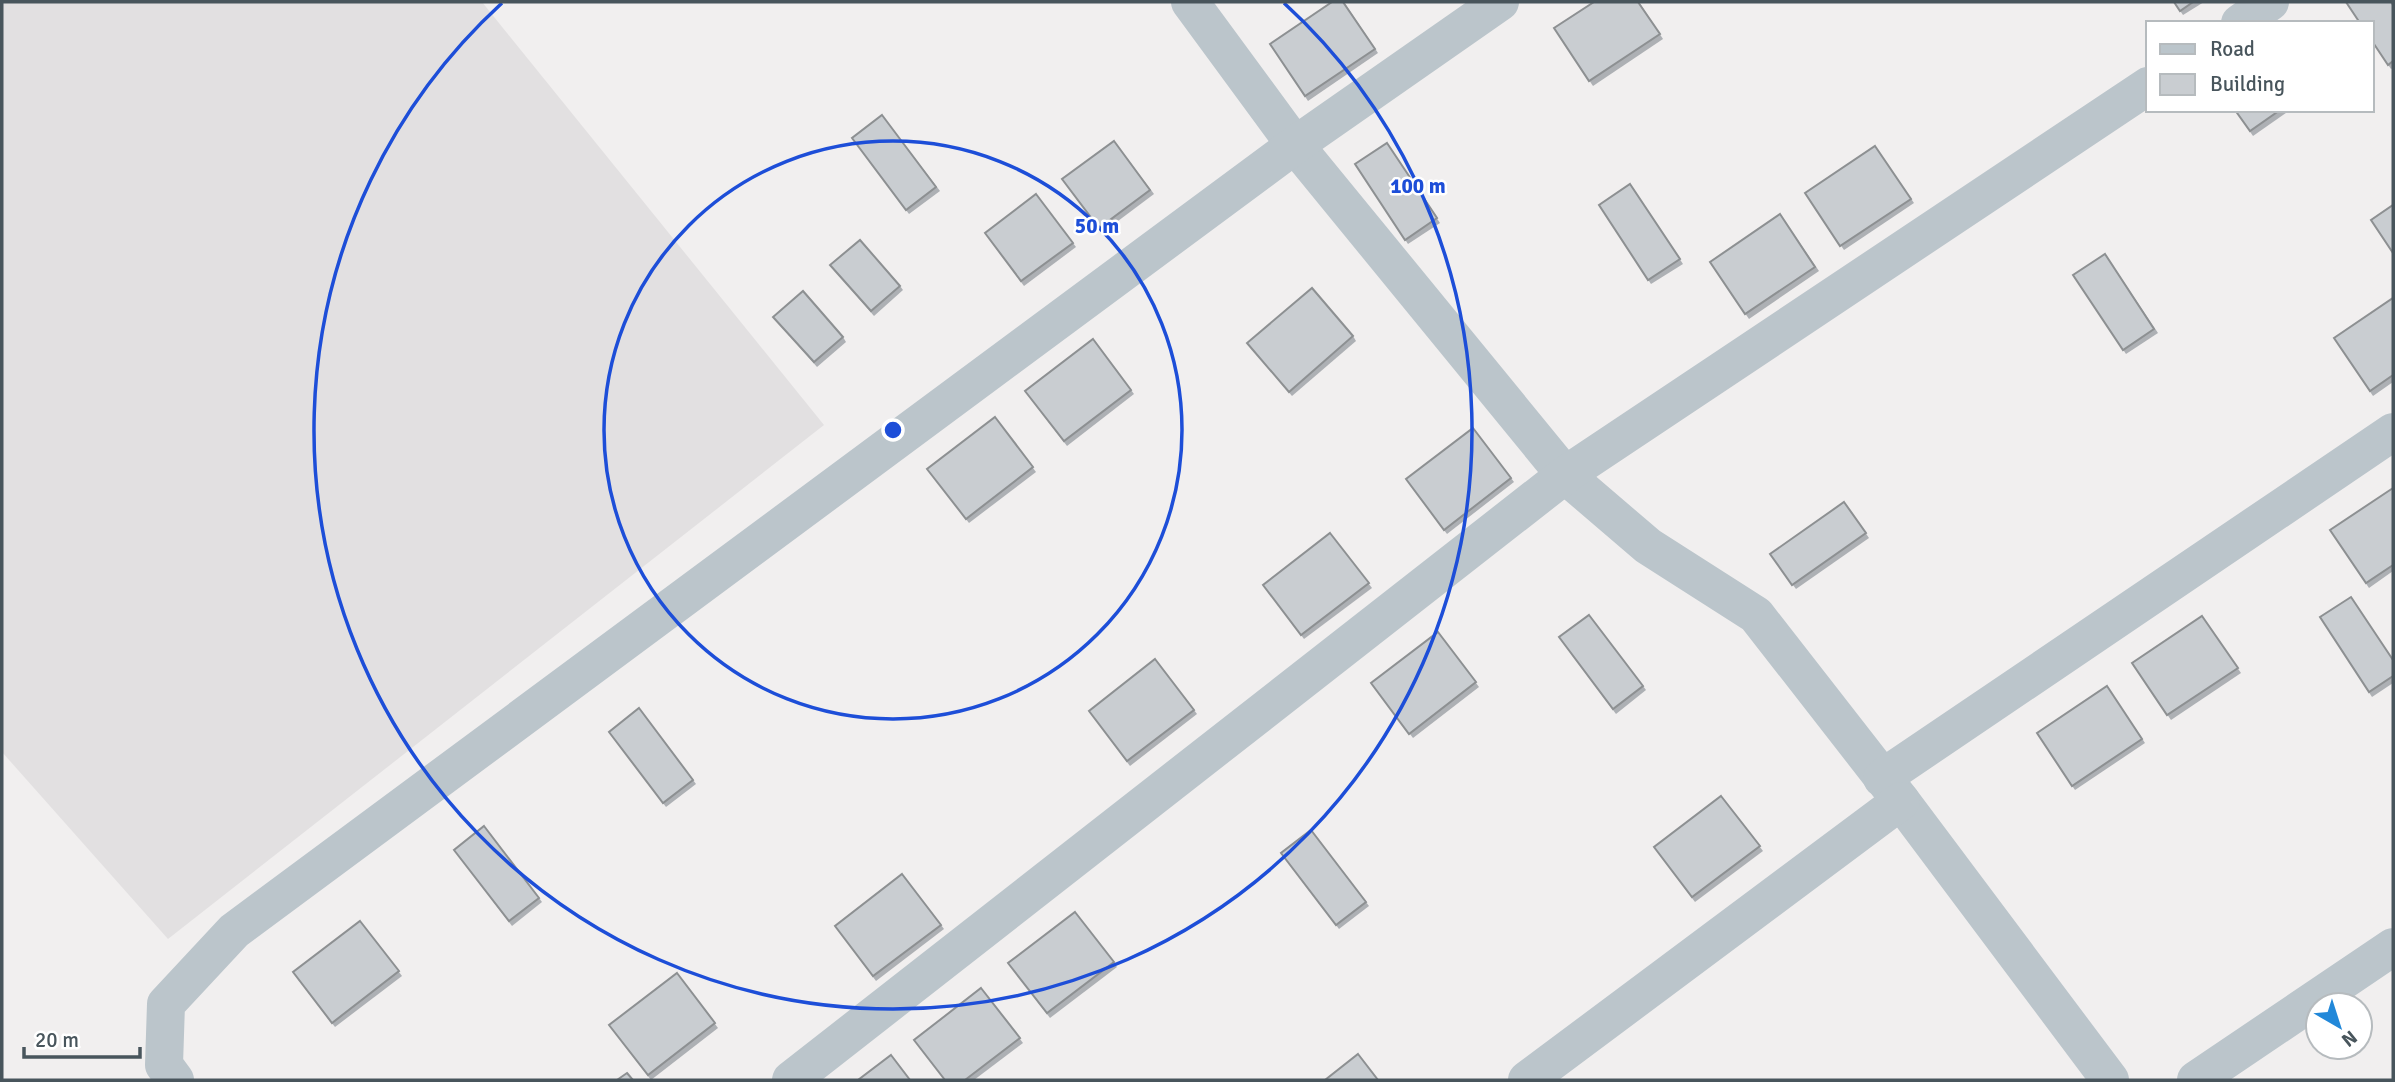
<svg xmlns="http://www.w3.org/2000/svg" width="2395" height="1082" viewBox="0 0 2395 1082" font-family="Signika,sans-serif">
	<rect width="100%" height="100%" fill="#f1efef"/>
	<polygon fill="#e2e0e1" points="2,2 482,2 824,425 168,939 2,752"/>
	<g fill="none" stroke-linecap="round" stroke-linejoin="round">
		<g stroke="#bbc5cb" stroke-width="38">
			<polyline points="1190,2 1295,145 1565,475 1648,546 1756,615 1901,801 2110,1080"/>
			<polyline points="2240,23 2270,2"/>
			<polyline points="1882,778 2393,432"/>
			<polyline points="175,1080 164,1065 166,1004 234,931 1295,145 1500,2"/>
			<polyline points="791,1080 1565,475 2148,86"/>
			<polyline points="1527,1080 1901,801"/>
			<polyline points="2196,1080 2393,947"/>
		</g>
	</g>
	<g fill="#adb0b4">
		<polygon points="1344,2 1378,53 1308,101 1270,44"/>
		<polygon points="1639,2 1663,39 1593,86 1554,28"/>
		<polygon points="2174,2 2204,2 2183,15"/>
		<polygon points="2393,4 2393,68 2391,69 2372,41"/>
		<polygon points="2235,110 2290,110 2253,136"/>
		<polygon points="882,115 940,191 909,214 852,138"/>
		<polygon points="1114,141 1154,194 1102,233 1062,179"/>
		<polygon points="1387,143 1440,223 1408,244 1355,164"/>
		<polygon points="1875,146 1914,203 1844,250 1805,193"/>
		<polygon points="1630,184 1683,264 1651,284 1599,205"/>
		<polygon points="1036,194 1076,247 1024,286 985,233"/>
		<polygon points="1780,214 1819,271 1749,319 1710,262"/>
		<polygon points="2105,254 2158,333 2126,354 2073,275"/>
		<polygon points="830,265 900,286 903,290 874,316"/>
		<polygon points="2393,298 2393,382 2373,396 2334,338"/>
		<polygon points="773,317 843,337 846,342 817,367"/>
		<polygon points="1353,336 1356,341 1292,396 1247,343"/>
		<polygon points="1093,339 1134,394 1067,446 1025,391"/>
		<polygon points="995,417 1036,472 969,523 927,469"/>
		<polygon points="1473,428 1514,482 1447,534 1406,479"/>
		<polygon points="2393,488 2393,571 2369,588 2330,530"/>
		<polygon points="1844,502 1869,538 1796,589 1770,554"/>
		<polygon points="1330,533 1372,588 1304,639 1263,585"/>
		<polygon points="1589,615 1646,690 1616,714 1559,637"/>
		<polygon points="2202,616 2241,673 2171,720 2132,663"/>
		<polygon points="2320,617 2393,660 2393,683 2372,697"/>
		<polygon points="1438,632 1479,687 1413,738 1371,683"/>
		<polygon points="1155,659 1197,714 1130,766 1089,711"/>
		<polygon points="2107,686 2145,743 2075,790 2037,733"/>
		<polygon points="639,708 696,784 666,807 609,732"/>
		<polygon points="1721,796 1763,851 1695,902 1654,847"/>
		<polygon points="484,826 542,902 512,926 454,850"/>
		<polygon points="1311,830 1369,906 1339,929 1281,853"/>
		<polygon points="902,874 944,929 876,981 835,926"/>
		<polygon points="1075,912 1117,967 1050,1018 1008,963"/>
		<polygon points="360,921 402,976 335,1027 293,972"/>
		<polygon points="677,973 718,1028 651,1080 609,1025"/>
		<polygon points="981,988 1023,1043 974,1080 945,1080"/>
	</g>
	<g fill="#c9cdd1" stroke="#8d9092" stroke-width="2">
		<polygon points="1332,2 1343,2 1375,49 1305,96 1270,44"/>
		<polygon points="1594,2 1638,2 1660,34 1589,81 1554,28"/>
		<polygon points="2174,2 2193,2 2180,11"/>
		<polygon points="2346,2 2391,2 2393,5 2393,61 2388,65 2372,41 2372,23 2360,23"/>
		<polygon points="2235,110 2280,110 2250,131"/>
		<polygon points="882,115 936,187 906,210 852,138"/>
		<polygon points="1114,141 1150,190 1099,228 1062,179"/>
		<polygon points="1387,143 1437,218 1405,240 1355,164"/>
		<polygon points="1875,146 1911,199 1840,246 1805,193"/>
		<polygon points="1630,184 1680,259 1648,280 1599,205"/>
		<polygon points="1036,194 1073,243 1021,281 985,233"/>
		<polygon points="2393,205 2393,253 2371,220"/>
		<polygon points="1780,214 1815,267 1745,314 1710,262"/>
		<polygon points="860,240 900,286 871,311 830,265"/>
		<polygon points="2105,254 2154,329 2123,350 2073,275"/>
		<polygon points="1312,288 1353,336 1289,392 1247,343"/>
		<polygon points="803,291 843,337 814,362 773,317"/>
		<polygon points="2393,298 2393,375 2370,391 2334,338"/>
		<polygon points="1093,339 1131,390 1064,441 1025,391"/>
		<polygon points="995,417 1033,467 966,519 927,469"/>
		<polygon points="1473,428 1511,478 1444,530 1406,479"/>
		<polygon points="2393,488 2393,565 2366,583 2330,530"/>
		<polygon points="1844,502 1866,533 1792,585 1770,554"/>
		<polygon points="1330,533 1369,583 1301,635 1263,585"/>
		<polygon points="2351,597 2393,660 2393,676 2369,692 2320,617"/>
		<polygon points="1589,615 1643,686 1613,709 1559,637"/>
		<polygon points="2202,616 2238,668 2167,715 2132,663"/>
		<polygon points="1438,632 1476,682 1409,734 1371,683"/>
		<polygon points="1155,659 1194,710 1127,761 1089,711"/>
		<polygon points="2107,686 2142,739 2072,786 2037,733"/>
		<polygon points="639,708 693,780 663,803 609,732"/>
		<polygon points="1721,796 1760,846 1692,897 1654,847"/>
		<polygon points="484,826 539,898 509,921 454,850"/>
		<polygon points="1311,830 1366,902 1336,925 1281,853"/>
		<polygon points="902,874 941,925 873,976 835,926"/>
		<polygon points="1075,912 1114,962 1047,1013 1008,963"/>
		<polygon points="360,921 399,971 332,1023 293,972"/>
		<polygon points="677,973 715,1023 648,1075 609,1025"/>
		<polygon points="981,988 1020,1038 965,1080 945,1080 914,1040"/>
		<polygon points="1358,1054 1378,1080 1325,1080"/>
		<polygon points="891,1055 910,1080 858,1080"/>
		<polygon points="627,1073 633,1080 617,1080"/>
	</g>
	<g fill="none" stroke="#1d4ed8" stroke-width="3.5">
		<circle cx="893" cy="430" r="289"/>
		<path d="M1284 3A579 579 0 1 1 502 3"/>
	</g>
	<circle cx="893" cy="430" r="10" fill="#1d4ed8" stroke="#fff" stroke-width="3.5"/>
	<g font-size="21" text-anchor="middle" font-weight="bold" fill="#1d4ed8" stroke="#fff" stroke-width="5" stroke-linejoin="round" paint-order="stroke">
		<text x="1418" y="193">100 m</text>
		<text x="1097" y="233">50 m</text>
	</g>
	<rect width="2395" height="1082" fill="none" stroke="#48555c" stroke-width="7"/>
	<rect x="2146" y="21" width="228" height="91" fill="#ffffff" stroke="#b6bbbe" stroke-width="2"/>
	<rect x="2160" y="44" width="35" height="10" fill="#bbc5cb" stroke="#b6bbbe" stroke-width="2"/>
	<text x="2210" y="56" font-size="21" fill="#48555c">Road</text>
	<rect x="2160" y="74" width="35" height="21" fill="#c9cdd1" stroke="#b6bbbe" stroke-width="2"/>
	<text x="2210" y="91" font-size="21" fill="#48555c">Building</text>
	<g transform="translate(2339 1026) rotate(141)"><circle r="33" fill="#ffffff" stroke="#b6bbbe" stroke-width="2"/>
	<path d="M0-5L12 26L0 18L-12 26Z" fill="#2288d9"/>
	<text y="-10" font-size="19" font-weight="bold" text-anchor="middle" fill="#48555c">N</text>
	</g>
	<path d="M24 1047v10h116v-10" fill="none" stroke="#48555c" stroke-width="3.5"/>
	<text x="35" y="1047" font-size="21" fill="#48555c" stroke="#ffffff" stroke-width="5" paint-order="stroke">20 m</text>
</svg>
